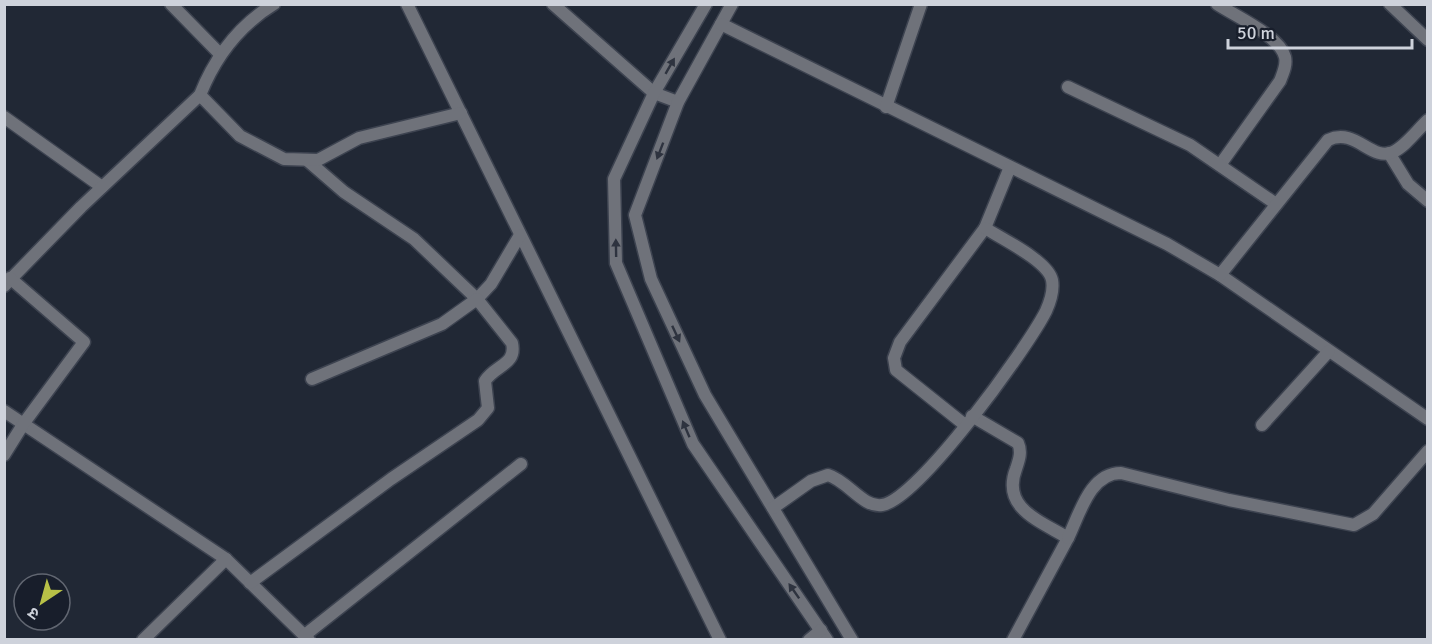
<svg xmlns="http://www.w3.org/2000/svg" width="1432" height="644" viewBox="0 0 1432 644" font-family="Signika,'Noto Sans Devanagari',sans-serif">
	<rect width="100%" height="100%" fill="#212835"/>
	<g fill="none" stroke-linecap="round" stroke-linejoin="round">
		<defs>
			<g id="minor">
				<polyline points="171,4 220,54"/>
				<polyline points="407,4 720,640"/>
				<polyline points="553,4 654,93 678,102"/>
				<polyline points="706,4 654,93 614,179 616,263 693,444 827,640"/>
				<polyline points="732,4 678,102 635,215 651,279 705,395 852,640"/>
				<path d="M1217,4c18,12 63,32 68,53 2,8 -2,16 -5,24l-60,84"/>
				<polyline points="1390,4 1428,40"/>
				<polyline points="721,24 1167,244 1220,275 1428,419"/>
				<polyline points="1068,87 1190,145 1276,204"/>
				<path d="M200,95c15,-38 38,-69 74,-91"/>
				<polyline points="886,107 921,4"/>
				<polyline points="4,117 102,187"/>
				<polyline points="1389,153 1408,184 1428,201"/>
				<polyline points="307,160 344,192 414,239 477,299 491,284 520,235"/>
				<path d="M1220,275l108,-135c28,-13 43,22 65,12 13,-6 24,-22 35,-32"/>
				<polyline points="4,286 81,207 200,95 240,136 284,159 318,160 359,138 461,113"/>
				<polyline points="4,411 226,559 309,640"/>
				<path d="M972,416l46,27c4,9 1,17 -2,26 -15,39 24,52 52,69l-55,102"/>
				<polyline points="965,425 896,370 894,358 900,342 985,228 1010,167"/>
				<polyline points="1262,425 1329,351"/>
				<polyline points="4,455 24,423 84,342 10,278"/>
				<path d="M773,508l38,-27 17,-6c20,6 35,33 54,30 36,-5 146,-158 164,-194 4,-9 8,-21 6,-31 -4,-19 -50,-41 -67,-52"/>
				<path d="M1068,538c12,-25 22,-65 53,-65l108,27 125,25 19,-11 55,-63"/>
				<path d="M250,583l141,-104 87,-59 10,-12 -3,-27c10,-16 32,-16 27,-38l-35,-44 -35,25 -130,55"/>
				<polyline points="305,635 521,464"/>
				<polyline points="143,640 226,559"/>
				<polyline points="809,640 821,630"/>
			</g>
		</defs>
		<use href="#minor" stroke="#3d4350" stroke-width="15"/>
		<use href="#minor" stroke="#6f727a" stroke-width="12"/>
	</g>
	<defs><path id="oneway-solid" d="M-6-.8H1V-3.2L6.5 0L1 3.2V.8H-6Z" transform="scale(1.5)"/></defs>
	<g fill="#2e333f">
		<use href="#oneway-solid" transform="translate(670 66) rotate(-60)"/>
		<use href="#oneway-solid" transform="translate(660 151) rotate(111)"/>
		<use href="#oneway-solid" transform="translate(616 248) rotate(-91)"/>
		<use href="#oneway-solid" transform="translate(676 334) rotate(65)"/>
		<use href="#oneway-solid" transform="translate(686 429) rotate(-113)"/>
		<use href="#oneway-solid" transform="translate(794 591) rotate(-125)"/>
	</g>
	<rect width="1432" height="644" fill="none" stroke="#ced2db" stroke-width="12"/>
	<g transform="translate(42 602) rotate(216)"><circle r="28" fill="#181e2b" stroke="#616671" stroke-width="1.5"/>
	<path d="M0-4.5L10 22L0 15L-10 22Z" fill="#b8c147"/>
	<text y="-9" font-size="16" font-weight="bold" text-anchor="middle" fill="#ced2db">उ</text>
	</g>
	<path d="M1228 39v9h184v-9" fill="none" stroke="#ced2db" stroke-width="3"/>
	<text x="1237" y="39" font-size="18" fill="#ced2db" stroke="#181e2b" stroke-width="4.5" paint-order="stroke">50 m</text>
</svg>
